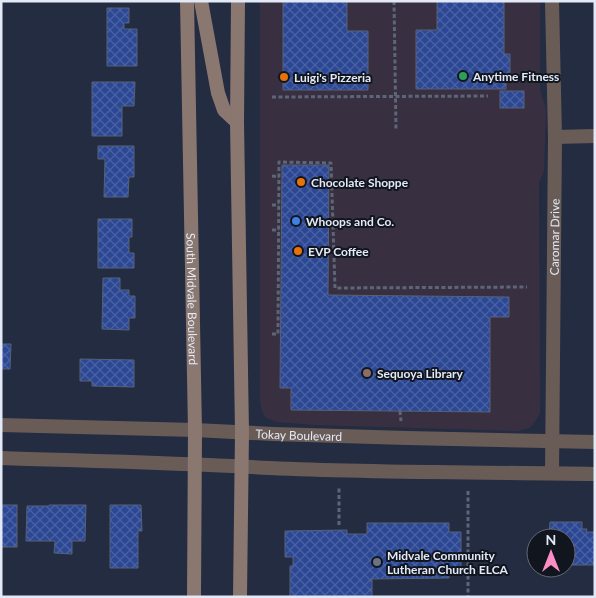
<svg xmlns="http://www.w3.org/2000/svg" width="596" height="598" viewBox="0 0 596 598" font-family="Lato,sans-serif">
	<defs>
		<pattern id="building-cross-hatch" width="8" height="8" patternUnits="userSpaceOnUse" patternTransform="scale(1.25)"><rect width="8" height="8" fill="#2c4793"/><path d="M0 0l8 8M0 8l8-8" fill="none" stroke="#4a62a3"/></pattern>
	</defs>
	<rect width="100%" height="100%" fill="#232c41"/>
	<polygon fill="#383040" points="260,1 540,1 540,91 546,109 544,171 539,183 540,391 540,413 536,420 530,428 517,431 314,425 277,422 266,418 261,409 260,400"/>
	<g fill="url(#building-cross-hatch)" stroke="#566178">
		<polygon points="283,1 347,1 347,31 368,31 368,90 283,90"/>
		<polygon points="437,1 504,1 504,54 510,54 510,74 506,74 506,89 416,89 416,30 437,30"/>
		<polygon points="107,8 129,8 129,23 124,23 124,29 137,29 137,66 107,66"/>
		<polygon points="92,82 135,82 134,106 122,106 122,136 92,136"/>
		<rect x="500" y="91" width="24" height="17"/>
		<polygon points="98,146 134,146 134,177 129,177 128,197 104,197 105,159 98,159"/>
		<polygon points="282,165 329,165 328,295 509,297 509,317 490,317 490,412 291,410 291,388 280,388"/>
		<polygon points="98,219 132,219 132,237 129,237 129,253 134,253 134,268 98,268"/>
		<polygon points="103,278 120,278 120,290 129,290 129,296 135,296 135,318 129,318 129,330 102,329"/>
		<polygon points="1,344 11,344 10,369 1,369"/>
		<polygon points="80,359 134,360 134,387 92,386 92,381 80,381"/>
		<rect x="1" y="505" width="16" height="42"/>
		<polygon points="49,505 86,505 85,541 72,541 72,554 54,553 55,541 26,541 27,506 49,506"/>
		<polygon points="110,505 141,505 142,531 138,531 138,568 110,568"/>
		<polygon points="550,522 582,522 582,529 587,529 586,532 595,532 595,565 566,565 566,538 549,538"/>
		<polygon points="367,523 449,523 449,532 461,532 461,573 449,573 449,578 372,579 372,597 290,597 290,566 293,566 293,557 285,557 285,531 347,530 347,534 367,534"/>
	</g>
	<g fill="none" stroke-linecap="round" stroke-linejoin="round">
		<g stroke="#5d6578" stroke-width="3" stroke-dasharray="4 2.5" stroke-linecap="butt">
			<polyline points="394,1 396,130"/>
			<polyline points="272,97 488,96"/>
			<polyline points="272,176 279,177"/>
			<polyline points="272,205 279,205"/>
			<polyline points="272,230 279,230"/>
			<polyline points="272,334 278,334 279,162 331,163 335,288 527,287"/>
			<polyline points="400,411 401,421"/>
			<polyline points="468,491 468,597"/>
			<polyline points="339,525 339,488"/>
		</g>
		<g stroke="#695c57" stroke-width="14">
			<polyline points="555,137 595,136"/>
			<path id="s1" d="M552,473l3,-336 -3,-136"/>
		</g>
		<g stroke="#695c57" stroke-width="14">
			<path id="s2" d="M1,425l194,5 78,4 134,4 188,4"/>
			<path d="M1,458c90,3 179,5 269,10 108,5 216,4 325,6"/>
		</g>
		<g stroke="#8a776f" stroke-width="14">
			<path id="s3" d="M187,1l8,429 -1,167"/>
			<polyline points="201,1 218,93 224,110 237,122"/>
			<polyline points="238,1 237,122 242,432 240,597"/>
		</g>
	</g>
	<circle fill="#2e9e5b" stroke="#10151e" stroke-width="2" cx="463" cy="76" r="5"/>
	<g fill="#e8710a" stroke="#10151e" stroke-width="2">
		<circle cx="284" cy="77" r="5"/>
		<circle cx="301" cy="182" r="5"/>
		<circle cx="298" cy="251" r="5"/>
	</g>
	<circle fill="#3f7fe0" stroke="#10151e" stroke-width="2" cx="296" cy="221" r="5"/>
	<circle fill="#8d6e63" stroke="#10151e" stroke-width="2" cx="367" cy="373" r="5"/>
	<circle fill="#6b7280" stroke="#10151e" stroke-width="2" cx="377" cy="562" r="5"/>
	<g text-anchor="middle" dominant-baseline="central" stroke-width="4" stroke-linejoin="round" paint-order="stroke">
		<g font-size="12" font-weight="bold" fill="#e3e9f7" stroke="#10151e" text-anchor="start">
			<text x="473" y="76">Anytime Fitness</text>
			<text x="294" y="77">Luigi's Pizzeria</text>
			<text x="311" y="182">Chocolate Shoppe</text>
			<text x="306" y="221">Whoops and Co.</text>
			<text x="308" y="251">EVP Coffee</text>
			<text x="377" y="373">Sequoya Library</text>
			<text x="387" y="555">Midvale Community<tspan x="387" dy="14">Lutheran Church ELCA</tspan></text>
		</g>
		<g font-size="12" fill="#e3e9f7" stroke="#10151e">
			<text stroke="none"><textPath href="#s1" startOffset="236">Caromar Drive</textPath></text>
			<text stroke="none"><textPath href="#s3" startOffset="298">South Midvale Boulevard</textPath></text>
			<text stroke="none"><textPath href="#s2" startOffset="298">Tokay Boulevard</textPath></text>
		</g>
	</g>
	<rect width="596" height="598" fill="none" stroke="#e3e9f7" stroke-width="5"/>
	<g transform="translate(551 553)"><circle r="24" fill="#10151e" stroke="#646a75"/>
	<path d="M0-4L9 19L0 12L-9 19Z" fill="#fb8fc5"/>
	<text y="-8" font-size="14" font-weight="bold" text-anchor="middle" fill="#e3e9f7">N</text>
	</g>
</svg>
